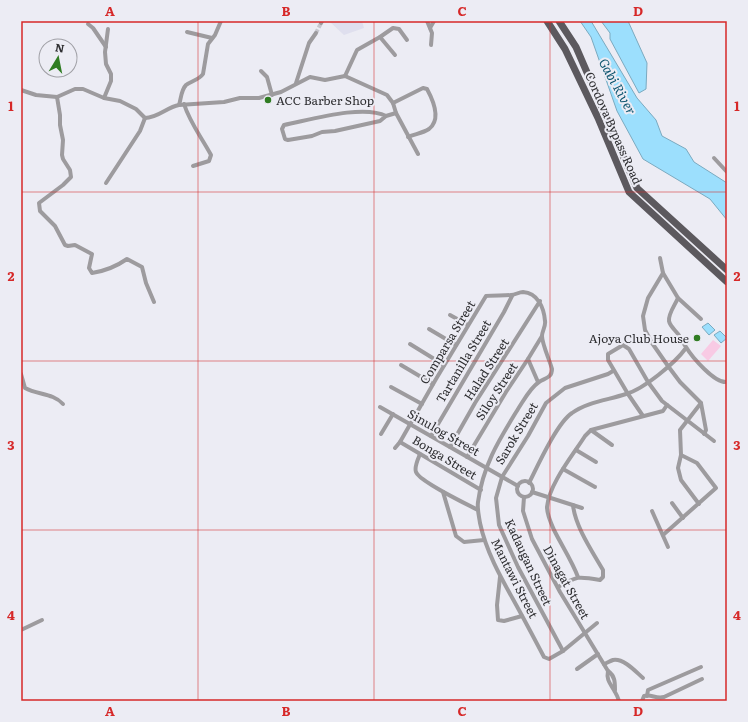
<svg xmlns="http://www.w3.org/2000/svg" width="748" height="722" viewBox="0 0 748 722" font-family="Literata,serif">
	<rect width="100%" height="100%" fill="#ececf4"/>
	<polygon fill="#dfdfee" points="329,21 362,21 364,28 344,35"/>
	<polygon fill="#f8cae4" points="713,340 721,346 708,361 701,354"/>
	<g fill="#9cdffd" stroke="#7baac0">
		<polygon points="580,21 591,21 637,98 656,120 662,136 686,149 694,162 727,183 727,220 710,199 643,159 617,111 591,37"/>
		<polygon points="601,21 628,21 647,63 646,89 639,93 610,39 610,33"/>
		<polygon points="708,323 715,330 709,335 702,327"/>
		<polygon points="720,331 727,338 721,343 714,335"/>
	</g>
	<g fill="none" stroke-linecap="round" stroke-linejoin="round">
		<polyline stroke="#c6c6cd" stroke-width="4" stroke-dasharray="4 2" stroke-linecap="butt" points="316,33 321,23"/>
		<g stroke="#9d9b9e" stroke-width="4">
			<polyline points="427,21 432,33 431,45"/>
			<polyline points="321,23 322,21"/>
			<polyline points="88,24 93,28 106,47"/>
			<polyline points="430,28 434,21"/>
			<polyline points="187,32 212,38"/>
			<polyline points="380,37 395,55"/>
			<polyline points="261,71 267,77 272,95"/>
			<polyline points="345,76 357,50 380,37 393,28 399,29 407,40"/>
			<polyline points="296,83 309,43 316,33"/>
			<path d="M21,90l15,5 21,2 18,-8h8l21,9 16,3 16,8 9,9c13,0 22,-11 34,-13l45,-3 16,-4h19l22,-6 29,-15 15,3 20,-4 42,19 6,8 3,10 22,41"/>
			<path d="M57,97l3,18v10l3,15 -1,15 1,4 7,11 1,7 -8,8 -24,18 1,8 15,15 10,19 3,1 7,-1 15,8 2,1 -3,14 3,5c13,-2 25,-7 35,-14l15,8 4,16 8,19"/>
			<polyline points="104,98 111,81 111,74 106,64 105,52 108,29"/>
			<path d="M393,103l30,-15 4,1c6,11 15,30 2,40 -6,4 -14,5 -21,8"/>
			<path d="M184,104c6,19 18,34 27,51l-2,6 -16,5"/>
			<path d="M179,105c2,-6 2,-15 7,-20 5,-4 13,-5 17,-11l5,-30 7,-9 6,-14"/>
			<path d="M386,116c-23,-12 -76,4 -102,9l-2,4 3,10 3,1 24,-4 10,-4 13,-1 45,-10 6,-5 10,-3"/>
			<polyline points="714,158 727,172"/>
			<polyline points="106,183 140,131 145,118"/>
			<polyline points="660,258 663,273 648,298 643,316 645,330 652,343 668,366 680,382 701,403 706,430 704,434"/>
			<polyline points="663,273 678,298 701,319"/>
			<path d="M678,298c-3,7 -10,16 -9,23 1,5 6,9 9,13 3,4 5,9 8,13 6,10 29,37 41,35"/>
			<polyline points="450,315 468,325"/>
			<polyline points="429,329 456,345"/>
			<polyline points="410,344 444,365"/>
			<polyline points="528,359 538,382"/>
			<polyline points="401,365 433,384"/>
			<path d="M21,374l4,14c13,7 28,5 38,16"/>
			<polyline points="391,387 422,404"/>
			<polyline points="380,407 518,486"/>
			<polyline points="643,416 628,394 608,360 608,354 623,345 629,349 648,382 662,401 714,441"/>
			<polyline points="591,430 612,445"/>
			<polyline points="381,434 393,414"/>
			<polyline points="431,436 504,312 512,296"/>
			<polyline points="400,442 481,490"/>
			<polyline points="450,447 475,403 540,301"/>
			<path d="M395,448l5,-6 36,-63 50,-83c9,-1 17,0 25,-1 4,0 8,-3 12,-3 15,1 21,16 22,29 1,5 -3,10 -3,15 0,8 8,25 10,33 0,9 -7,9 -13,13 -9,6 -15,18 -21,27 -19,31 -35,56 -40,93 -1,7 1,14 2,21 6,28 20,53 34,78 10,18 20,37 30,56l5,2 14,-8 34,-28"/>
			<polyline points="576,450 596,462"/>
			<path d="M420,454c-2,5 -6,13 -4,18 3,9 52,33 62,38"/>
			<polyline points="681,455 678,468 681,480 699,504"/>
			<polyline points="467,457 506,392 528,359 542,336"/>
			<polyline points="563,469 595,487"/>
			<circle cx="525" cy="489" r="8"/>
			<path d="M529,483c9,-18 28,-60 43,-70 15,-11 36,-13 54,-19 18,-5 49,-31 60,-46"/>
			<polyline points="443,492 456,536 464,542 484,540"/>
			<polyline points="532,492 582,508"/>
			<path d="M524,497l-1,14 9,28 28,53 48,79c7,5 7,11 7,19"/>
			<polyline points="672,503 683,518"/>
			<polyline points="652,511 668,547"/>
			<polyline points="663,535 716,488 697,463 681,455 680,430 701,403"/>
			<polyline points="500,577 497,605 498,620 504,621 522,616"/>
			<path d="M578,577c-6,-16 -16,-31 -24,-47 -3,-7 -7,-15 -7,-23 2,-23 26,-52 38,-71l6,-6 72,-19 4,-6"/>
			<path d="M558,587c19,-11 20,-11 42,-7l3,-3v-7c-11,-19 -28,-44 -30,-65"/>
			<polyline points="21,630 42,620"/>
			<polyline points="563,651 518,567 499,525 496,498 502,477 528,436 546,403 565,388 608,374 613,371"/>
			<path d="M604,664c3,-1 6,-3 9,-4 11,-2 23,12 30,18"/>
			<polyline points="577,669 598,654"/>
			<path d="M608,671c-2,10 3,13 7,21 2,3 3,6 4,9"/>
			<polyline points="647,696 648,690 701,667"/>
			<path d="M642,701l2,-5c8,-2 11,3 20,1l38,-18"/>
		</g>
		<g stroke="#5c595e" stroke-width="7">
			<polyline points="547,21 565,49 598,118 629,192 727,282"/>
			<polyline points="559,21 576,47 637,188 727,270"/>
		</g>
	</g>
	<path fill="none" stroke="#d62828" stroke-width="1" stroke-opacity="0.55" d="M198,21v680M374,21v680M550,21v680M21,192h706M21,361h706M21,530h706"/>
	<g fill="#307c23" stroke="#ececf4" stroke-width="1.5">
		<circle cx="268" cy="100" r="4"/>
		<circle cx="697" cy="338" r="4"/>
	</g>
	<g text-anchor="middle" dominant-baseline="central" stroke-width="4" stroke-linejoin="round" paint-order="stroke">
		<g font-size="12" fill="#2e2e31" stroke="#ececf4" text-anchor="start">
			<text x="276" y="100">ACC Barber Shop</text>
			<text x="689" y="338" text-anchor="end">Ajoya Club House</text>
		</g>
		<g font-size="12" fill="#2e2e31" stroke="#ececf4">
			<text transform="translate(614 128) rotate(66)">Cordova Bypass Road</text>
			<text transform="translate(447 342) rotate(-59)">Comparsa Street</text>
			<text transform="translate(463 361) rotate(-59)">Tartanilla Street</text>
			<text transform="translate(486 369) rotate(-57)">Halad Street</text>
			<text transform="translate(496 391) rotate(-57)">Siloy Street</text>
			<text transform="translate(444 432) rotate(30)">Sinulog Street</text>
			<text transform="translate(516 433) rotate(-59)">Sarok Street</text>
			<text transform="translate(445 457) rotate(31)">Bonga Street</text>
			<text transform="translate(529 562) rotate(65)">Kadaugan Street</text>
			<text transform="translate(515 578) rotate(63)">Mantawi Street</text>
			<text transform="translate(567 582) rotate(61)">Dinagat Street</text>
		</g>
		<g font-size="13" font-style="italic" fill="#0d556f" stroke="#ececf4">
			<text transform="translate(618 86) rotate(61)">Gabi River</text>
		</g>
	</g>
	<rect width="748" height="722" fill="none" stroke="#ececf4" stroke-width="44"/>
	<g transform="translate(58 58) rotate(10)"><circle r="19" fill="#ececf4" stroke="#a0a0a6"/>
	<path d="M0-3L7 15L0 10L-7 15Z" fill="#307c23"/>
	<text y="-6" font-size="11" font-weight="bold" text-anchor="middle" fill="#2e2e31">N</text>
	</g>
	<rect x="22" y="22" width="704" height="678" fill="none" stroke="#d62828" stroke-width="1.5"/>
	<g font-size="13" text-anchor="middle" font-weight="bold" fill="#d62828">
		<text x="110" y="16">A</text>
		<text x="286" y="16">B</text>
		<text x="462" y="16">C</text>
		<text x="638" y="16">D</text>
		<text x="11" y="111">1</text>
		<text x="737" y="111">1</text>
		<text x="11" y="281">2</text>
		<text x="737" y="281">2</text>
		<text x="11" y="450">3</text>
		<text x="737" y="450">3</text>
		<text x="11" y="620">4</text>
		<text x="737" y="620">4</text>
		<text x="110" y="716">A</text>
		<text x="286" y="716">B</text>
		<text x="462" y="716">C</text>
		<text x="638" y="716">D</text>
	</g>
</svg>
